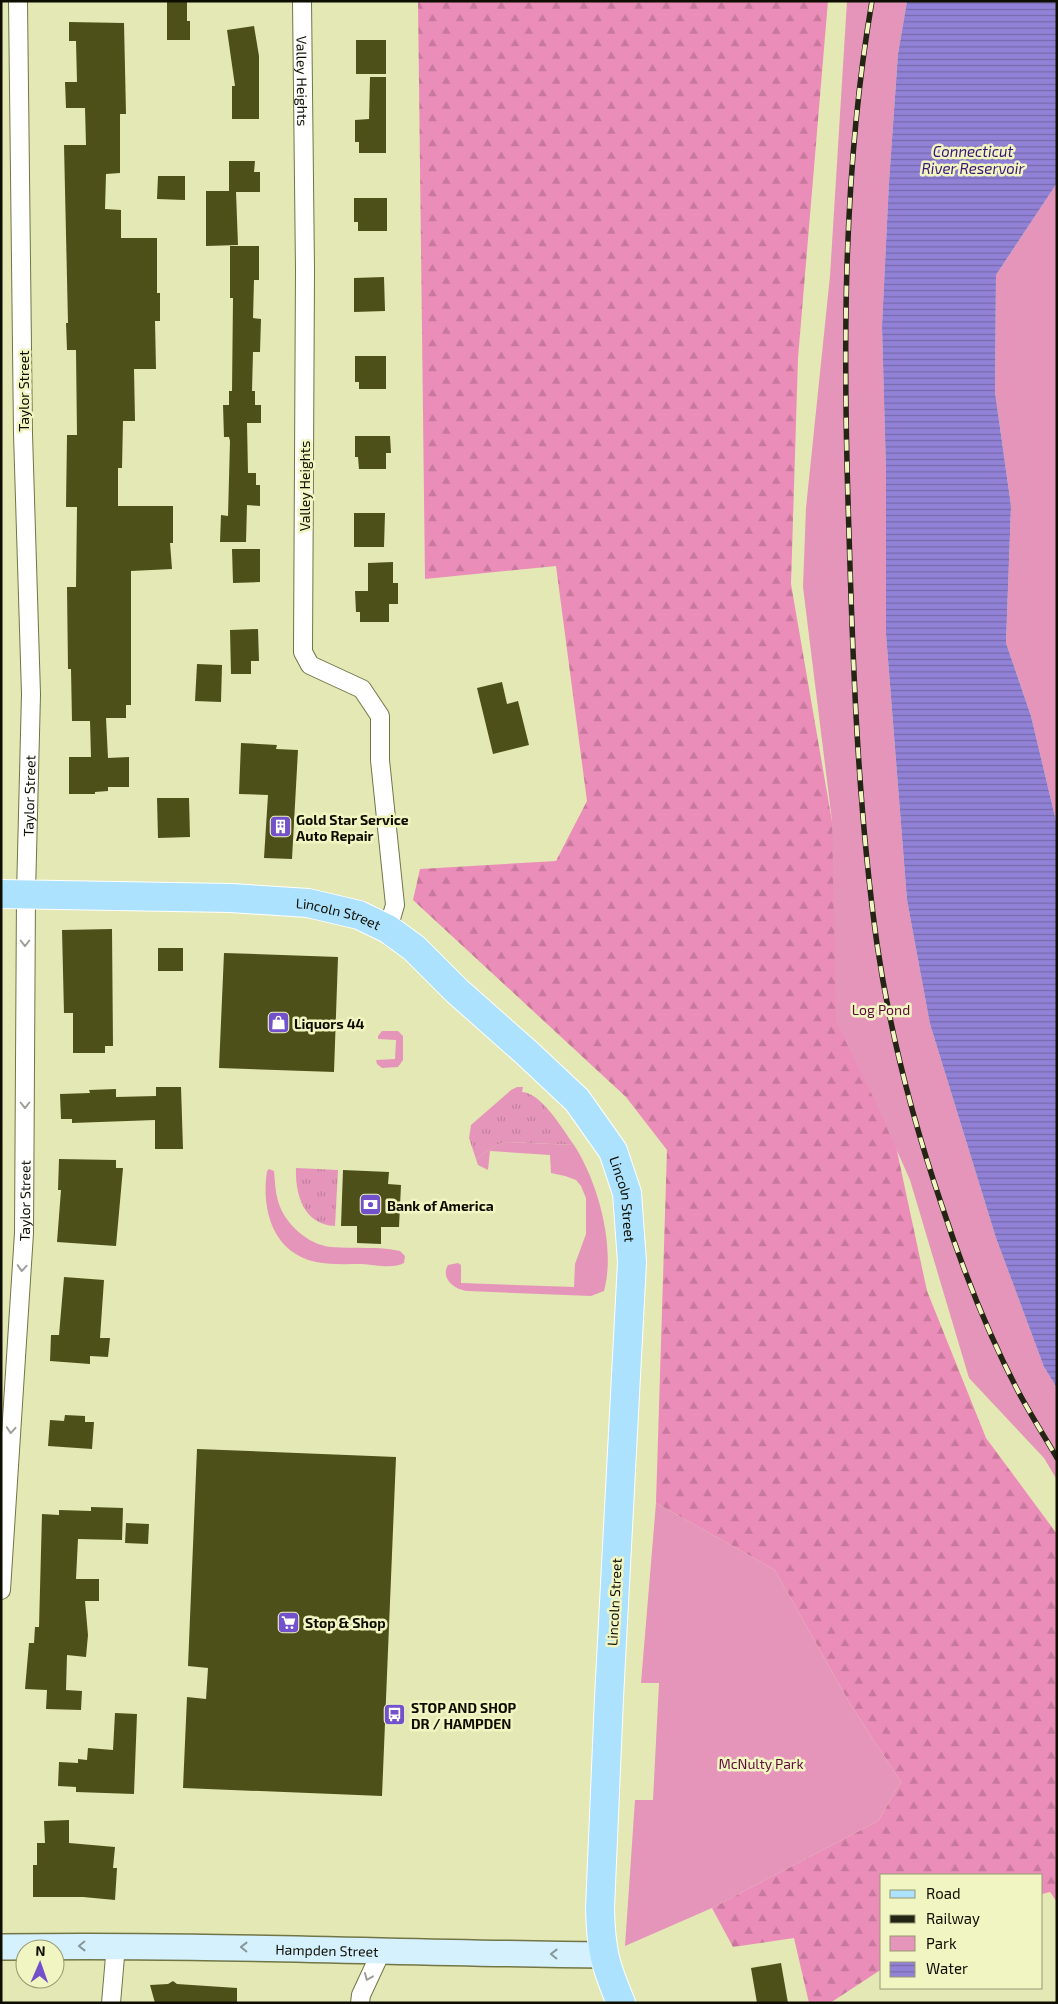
<svg xmlns="http://www.w3.org/2000/svg" width="1058" height="2004" viewBox="0 0 1058 2004" font-family="'Exo 2',sans-serif">
	<defs>
		<pattern id="grass-tufts" width="24" height="20" patternUnits="userSpaceOnUse" patternTransform="scale(1.25)"><rect width="24" height="20" fill="#e495b9"/><path d="M3 7l-1-3M5 7V3M7 7l1-3M15 17l-1-3M17 17v-4M19 17l1-3" fill="none" stroke="#c27f9d"/></pattern>
		<pattern id="forest-firs" width="22" height="20" patternUnits="userSpaceOnUse" patternTransform="scale(1.25)"><rect width="22" height="20" fill="#eb8db9"/><path d="M5 1l3.5 6h-7zM16 11l3.5 6h-7z" fill="#c8789d"/></pattern>
		<pattern id="water-rules" width="6" height="5" patternUnits="userSpaceOnUse" patternTransform="scale(1.25)"><rect width="6" height="5" fill="#9282d7"/><path d="M0 2.5h6" fill="none" stroke="#7669ac"/></pattern>
	</defs>
	<rect width="100%" height="100%" fill="#e4e8b4"/>
	<g fill="url(#grass-tufts)">
		<path d="M517,1087h6l-1,5c20,1 41,38 52,53l-68,-3 -9,3 -21,14 -7,-21 2,-13 40,-35z"/>
		<path d="M296,1168l42,2 -3,56c-31,-1 -40,-31 -39,-58z"/>
	</g>
	<polygon fill="url(#forest-firs)" points="418,1 828,1 798,358 791,584 855,955 927,1291 986,1438 1057,1534 1057,1902 1050,1892 1042,1894 1042,1875 882,1875 882,1969 830,2003 809,2003 794,1938 733,1947 712,1908 878,1821 901,1782 849,1702 775,1570 656,1503 667,1150 626,1097 413,900 420,869 556,861 587,801 556,566 425,579"/>
	<g fill="#e495b9">
		<polygon points="847,1 907,1 898,54 889,182 882,326 886,472 886,634 907,900 930,1024 996,1238 1044,1367 1057,1388 1057,1480 1044,1458 969,1378 910,1180 874,1099 836,1022 832,821 803,587 806,508 830,276"/>
		<polygon points="1057,183 1057,825 1031,716 1006,643 1011,506 995,392 996,275"/>
		<polygon points="382,1031 398,1031 403,1036 403,1060 398,1067 382,1068 377,1064 376,1060 395,1059 396,1040 378,1039 378,1036"/>
		<path d="M506,1142l68,3c24,37 42,102 30,146l-13,5 -123,-5c-13,-1 -28,-12 -20,-26l10,-2 3,2v18l113,4 1,-23 11,-30v-36l-5,-12 -5,-6 -11,-4 -14,-3 -1,-18 -60,-4 -2,19 -10,-5 -2,-6 21,-14z"/>
		<path d="M269,1169l5,2c1,10 1,20 4,30 6,22 30,44 53,46 23,2 47,-1 69,4l5,5 -1,7c-10,6 -30,2 -42,1 -15,0 -31,1 -46,-2 -43,-9 -55,-52 -49,-91z"/>
		<polygon points="656,1503 775,1570 849,1702 901,1782 878,1821 712,1908 625,1946 635,1800 653,1800 659,1683 641,1683"/>
	</g>
	<polygon fill="url(#water-rules)" points="907,1 1057,1 1057,183 996,275 995,392 1011,506 1006,643 1031,716 1057,825 1057,1388 1044,1367 996,1238 930,1024 907,900 886,634 886,472 882,326 889,182 898,54"/>
	<g fill="#4e501a">
		<polygon points="167,1 187,1 187,21 190,21 190,40 167,40"/>
		<polygon points="69,22 124,23 126,114 120,114 120,173 106,174 105,209 121,210 121,238 157,238 157,293 160,293 160,321 155,321 156,369 134,369 135,421 123,421 122,468 118,468 118,506 173,506 173,543 170,543 172,569 131,571 131,705 126,705 126,718 106,718 108,758 129,757 129,787 108,787 108,791 95,792 95,794 69,794 69,757 91,757 90,721 72,721 71,669 68,669 67,587 76,587 77,507 66,507 67,435 77,435 76,350 67,350 66,323 68,323 64,145 86,145 85,108 66,108 65,82 77,82 76,41 69,41"/>
		<polygon points="254,26 259,56 259,119 232,119 232,86 235,86 227,30"/>
		<rect x="356" y="40" width="30" height="34"/>
		<polygon points="370,77 386,77 386,153 359,153 359,142 355,142 355,120 369,119"/>
		<polygon points="229,161 255,161 254,172 260,172 260,192 236,192 238,245 206,246 206,191 229,191"/>
		<polygon points="158,176 185,176 185,200 157,199"/>
		<polygon points="354,198 387,198 387,231 358,231 358,222 354,222"/>
		<polygon points="230,246 259,246 259,280 254,280 253,318 261,319 260,352 253,352 252,391 255,391 255,405 261,405 261,423 247,423 248,473 256,473 256,485 260,485 260,506 247,505 246,542 220,542 221,515 228,516 230,441 229,437 224,437 223,405 229,405 229,391 232,391 233,298 230,298"/>
		<polygon points="384,277 385,311 354,312 354,278"/>
		<polygon points="355,356 386,356 386,389 359,389 359,382 355,382"/>
		<polygon points="355,436 390,436 391,453 386,453 386,469 359,469 358,457 355,457"/>
		<polygon points="354,513 385,513 384,547 354,547"/>
		<polygon points="232,549 260,549 260,582 233,583"/>
		<polygon points="393,562 393,583 398,583 398,604 389,604 389,622 360,622 360,612 356,612 355,591 368,591 368,563"/>
		<polygon points="258,629 259,661 251,661 251,674 231,674 230,630"/>
		<polygon points="197,664 222,665 221,702 195,701"/>
		<polygon points="502,682 507,704 518,701 529,745 493,754 477,688"/>
		<polygon points="241,743 277,745 276,749 298,750 292,859 264,858 268,795 239,794"/>
		<polygon points="157,798 189,798 190,837 158,838"/>
		<polygon points="112,929 113,1046 105,1046 105,1053 73,1053 73,1013 64,1013 62,930"/>
		<rect x="158" y="948" width="25" height="23"/>
		<polygon points="224,953 338,957 334,1072 219,1068"/>
		<polygon points="156,1087 181,1087 183,1149 155,1149 155,1120 72,1123 72,1119 61,1119 60,1094 90,1093 89,1090 116,1089 116,1097 156,1096"/>
		<polygon points="59,1159 116,1160 116,1168 123,1168 116,1246 57,1242 61,1190 58,1190"/>
		<polygon points="343,1170 389,1172 388,1184 401,1185 399,1227 381,1227 381,1244 357,1243 357,1226 341,1226"/>
		<polygon points="64,1277 104,1280 100,1338 110,1338 108,1357 90,1356 90,1364 50,1361 51,1335 59,1335"/>
		<polygon points="65,1415 85,1416 85,1422 94,1422 92,1449 48,1446 50,1420 64,1421"/>
		<polygon points="197,1449 396,1457 382,1796 183,1788 187,1697 206,1699 208,1668 188,1666"/>
		<polygon points="91,1507 123,1508 122,1540 78,1539 76,1579 99,1579 99,1601 85,1601 88,1635 86,1657 67,1655 66,1690 82,1691 81,1710 46,1709 47,1690 25,1689 29,1643 34,1643 35,1627 39,1627 42,1514 59,1515 59,1510 91,1511"/>
		<polygon points="126,1523 149,1524 148,1544 125,1543"/>
		<polygon points="115,1713 137,1714 134,1794 76,1792 76,1787 58,1786 59,1762 78,1763 78,1759 87,1760 88,1748 113,1750"/>
		<polygon points="69,1820 69,1843 115,1847 113,1868 117,1868 115,1900 83,1897 33,1897 33,1865 37,1865 37,1843 45,1843 44,1821"/>
		<polygon points="781,1963 788,2003 757,2003 751,1968"/>
		<polygon points="173,1981 177,1984 237,1988 237,2003 155,2003 150,1985 168,1984"/>
	</g>
	<g fill="none" stroke-linecap="round" stroke-linejoin="round">
		<defs>
			<g id="minor">
				<path id="s1" d="M302,1l3,269 -2,382 7,13 52,24 18,27v44l15,145 -7,24"/>
				<path id="s2" d="M1,1590l23,-357 2,-339 5,-200 -8,-260 -5,-433"/>
				<polyline points="111,2003 116,1945"/>
				<polyline points="360,2003 361,1995 381,1952"/>
			</g>
			<g id="secondary">
				<path id="s3" d="M1,1947c201,-3 401,6 602,8"/>
			</g>
			<g id="primary">
				<path id="s4" d="M1,894l230,4 77,5 51,12 29,14 26,19 43,43 70,62 50,47 36,51 14,42 5,69 -23,436 -9,211c1,41 5,56 21,94"/>
			</g>
		</defs>
		<use href="#minor" stroke="#727546" stroke-width="20"/>
		<use href="#secondary" stroke="#727546" stroke-width="28"/>
		<use href="#primary" stroke="#fff" stroke-width="30"/>
		<use href="#minor" stroke="#fff" stroke-width="18"/>
		<use href="#secondary" stroke="#d5f1fe" stroke-width="25"/>
		<use href="#primary" stroke="#ace2fd" stroke-width="28"/>
		<defs>
			<path id="rail" d="M872,1c-30,174 -29,355 -23,532 4,137 9,275 28,411 13,89 36,177 65,262 21,64 46,128 77,187 12,22 25,43 38,65"/>
		</defs>
		<use href="#rail" stroke="#232513" stroke-width="5.5"/>
		<use href="#rail" stroke="#f1f5c1" stroke-width="4" stroke-dasharray="11" stroke-linecap="butt"/>
	</g>
	<defs><path id="oneway-chevron" d="M-2-3.5L2.5 0L-2 3.5" fill="none" stroke-width="1.6" stroke-linecap="round" stroke-linejoin="round" transform="scale(1.25)"/></defs>
	<g stroke="#9e9f99">
		<use href="#oneway-chevron" transform="translate(25 943) rotate(90)"/>
		<use href="#oneway-chevron" transform="translate(25 1105) rotate(90)"/>
		<use href="#oneway-chevron" transform="translate(22 1268) rotate(94)"/>
		<use href="#oneway-chevron" transform="translate(11 1430) rotate(94)"/>
		<use href="#oneway-chevron" transform="translate(368 1977) rotate(113)"/>
	</g>
	<g stroke="#859698">
		<use href="#oneway-chevron" transform="translate(82 1946) rotate(179)"/>
		<use href="#oneway-chevron" transform="translate(244 1947) rotate(-179)"/>
		<use href="#oneway-chevron" transform="translate(554 1954) rotate(-179)"/>
	</g>
	<defs>
		<symbol id="building-square" viewBox="-11 -11 22 22"><rect x="-9" y="-9" width="18" height="18" rx="4" fill="#7251cb" stroke="#f1f5c1"/><path d="M-4-6H4V6H1V3H-1V6H-4ZM-2.5-4.3h1.7v1.8h-1.7ZM.8-4.3h1.7v1.8H.8ZM-2.5-1h1.7V.8h-1.7ZM.8-1h1.7V.8H.8Z" fill="#fff"/></symbol>
		<symbol id="shop-square" viewBox="-11 -11 22 22"><rect x="-9" y="-9" width="18" height="18" rx="4" fill="#7251cb" stroke="#f1f5c1"/><path d="M-5-2.5h2.3a2.7 3.5 0 0 1 5.4 0H5L5.5 6h-11ZM-1.5-2.5h3a1.5 2.3 0 0 0-3 0Z" fill="#fff"/></symbol>
		<symbol id="bank-square" viewBox="-11 -11 22 22"><rect x="-9" y="-9" width="18" height="18" rx="4" fill="#7251cb" stroke="#f1f5c1"/><path d="M-6-4H6V4H-6ZM0-2.3a2.3 2.3 0 1 0 0 4.6a2.3 2.3 0 1 0 0-4.6Z" fill="#fff"/></symbol>
		<symbol id="supermarket-square" viewBox="-11 -11 22 22"><rect x="-9" y="-9" width="18" height="18" rx="4" fill="#7251cb" stroke="#f1f5c1"/><path d="M-6-5.5h2.5l.6 2H6L4.5 2H-2.5L-4.4-4H-6ZM-1.5 3.2a1.3 1.3 0 1 0 .1 0ZM3 3.2a1.3 1.3 0 1 0 .1 0Z" fill="#fff"/></symbol>
		<symbol id="bus-square" viewBox="-11 -11 22 22"><rect x="-9" y="-9" width="18" height="18" rx="4" fill="#7251cb" stroke="#f1f5c1"/><path d="M-5-6H5V4H4V6H2V4H-2V6H-4V4H-5ZM-3.5-4V0h7V-4ZM-3.5 1.2v1.5H-2V1.2ZM2 1.2v1.5H3.5V1.2Z" fill="#fff"/></symbol>
	</defs>
	<g fill-rule="evenodd">
		<use href="#building-square" x="268" y="814" width="25" height="25"/>
		<use href="#shop-square" x="266" y="1010" width="25" height="25"/>
		<use href="#bank-square" x="358" y="1192" width="25" height="25"/>
		<use href="#supermarket-square" x="276" y="1610" width="25" height="25"/>
		<use href="#bus-square" x="382" y="1702" width="25" height="25"/>
	</g>
	<g text-anchor="middle" dominant-baseline="central" stroke-width="5" stroke-linejoin="round" paint-order="stroke">
		<g font-size="14" fill="#0d0e00" stroke="#f1f5c1">
			<text stroke="none"><textPath href="#s1" startOffset="80">Valley Heights</textPath></text>
			<text transform="translate(23 391) rotate(-90)">Taylor Street</text>
			<text transform="translate(304 486) rotate(-90)">Valley Heights</text>
			<text stroke="none"><textPath href="#s2" startOffset="795">Taylor Street</textPath></text>
			<text stroke="none"><textPath href="#s4" startOffset="339">Lincoln Street</textPath></text>
			<text stroke="none"><textPath href="#s4" startOffset="759">Lincoln Street</textPath></text>
			<text stroke="none"><textPath href="#s2" startOffset="390">Taylor Street</textPath></text>
			<text transform="translate(614 1602) rotate(-87)">Lincoln Street</text>
			<text stroke="none"><textPath href="#s3" startOffset="326">Hampden Street</textPath></text>
		</g>
		<g font-size="14" font-weight="bold" fill="#0d0e00" stroke="#f1f5c1" text-anchor="start">
			<text x="296" y="819">Gold Star Service<tspan x="296" dy="16">Auto Repair</tspan></text>
			<text x="294" y="1023">Liquors 44</text>
			<text x="387" y="1205">Bank of America</text>
			<text x="305" y="1622">Stop &amp; Shop</text>
			<text x="411" y="1707">STOP AND SHOP<tspan x="411" dy="16">DR / HAMPDEN</tspan></text>
		</g>
		<g font-size="14" fill="#5f0b3c" stroke="#f1f5c1">
			<text x="881" y="1009">Log Pond</text>
			<text x="761" y="1763">McNulty Park</text>
		</g>
		<g font-size="15" font-style="italic" fill="#3a177b" stroke="#f1f5c1">
			<text x="973" y="151">Connecticut<tspan x="973" dy="17">River Reservoir</tspan></text>
		</g>
	</g>
	<rect width="1058" height="2004" fill="none" stroke="#0d0e00" stroke-width="5"/>
	<rect x="880" y="1874" width="162" height="115" fill="#f1f5c1" stroke="#969974"/>
	<rect x="890" y="1890" width="25" height="8" fill="#ace2fd" stroke="#969974"/>
	<text x="926" y="1899" font-size="15" fill="#0d0e00">Road</text>
	<rect x="890" y="1915" width="25" height="8" fill="#232513" stroke="#969974"/>
	<text x="926" y="1924" font-size="15" fill="#0d0e00">Railway</text>
	<rect x="890" y="1936" width="25" height="15" fill="#e495b9" stroke="#969974"/>
	<text x="926" y="1949" font-size="15" fill="#0d0e00">Park</text>
	<rect x="890" y="1962" width="25" height="15" fill="url(#water-rules)" stroke="#969974"/>
	<text x="926" y="1974" font-size="15" fill="#0d0e00">Water</text>
	<g transform="translate(40 1964) rotate(2)"><circle r="24" fill="#f1f5c1" stroke="#969974"/>
	<path d="M0-4L9 19L0 12L-9 19Z" fill="#7251cb"/>
	<text y="-8" font-size="14" font-weight="bold" text-anchor="middle" fill="#0d0e00">N</text>
	</g>
</svg>
